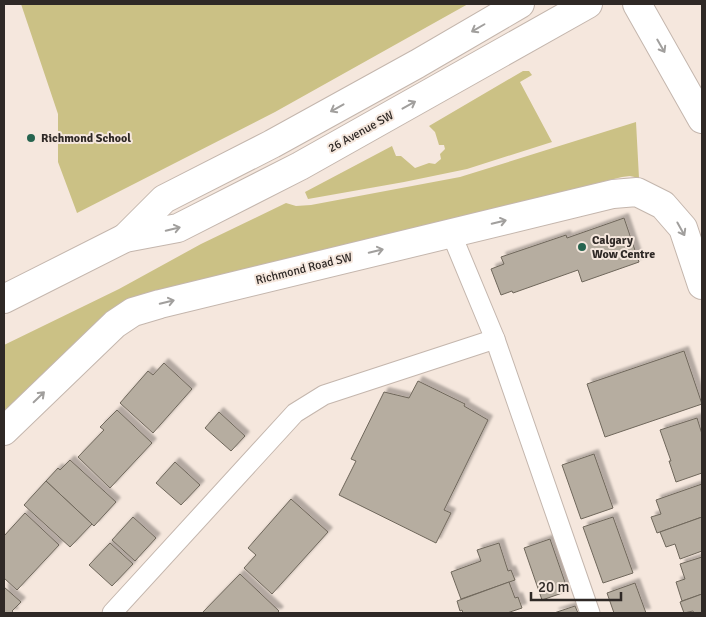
<svg xmlns="http://www.w3.org/2000/svg" width="706" height="617" viewBox="0 0 706 617" font-family="Signika,sans-serif">
	<defs>
		<filter id="shadow"><feDropShadow dx="4.5" dy="-4.5" stdDeviation="1" flood-color="#0004"/></filter>
	</defs>
	<rect width="100%" height="100%" fill="#f5e7dd"/>
	<g fill="#cbc185">
		<polygon points="21,4 468,4 275,112 77,213 58,162 58,114"/>
		<polygon points="523,71 529,71 532,75 520,82 552,142 467,169 404,182 308,199 305,192 392,146 396,156 401,156 415,168 429,163 435,164 441,159 440,154 445,149 444,145 439,145 435,132 429,126"/>
		<polygon points="636,122 639,178 630,176 622,177 166,290 109,312 101,318 4,416 4,345 119,289 201,244 286,203 296,206 311,205 460,177"/>
	</g>
	<g fill="#b6ada0" stroke="#6f675b" filter="url(#shadow)">
		<polygon points="624,218 639,262 582,282 578,270 513,293 512,291 501,295 491,269 504,264 501,257 566,235 567,238"/>
		<polygon points="684,351 702,404 605,437 587,384"/>
		<polygon points="164,363 192,389 153,433 120,403 148,371 153,375"/>
		<polygon points="418,381 465,404 464,406 488,420 444,510 451,513 436,543 339,495 356,461 351,459 384,392 409,398"/>
		<polygon points="117,410 152,443 110,488 78,457 104,430 100,427"/>
		<polygon points="219,412 245,436 231,451 205,428"/>
		<polygon points="697,418 702,434 702,473 676,482 669,461 671,461 660,430"/>
		<polygon points="594,454 613,508 581,519 562,465"/>
		<polygon points="70,460 116,502 94,526 46,481 58,468 60,470"/>
		<polygon points="175,462 200,485 181,505 156,483"/>
		<polygon points="46,481 92,524 70,547 24,505"/>
		<polygon points="702,484 702,517 657,533 651,517 661,514 656,500"/>
		<polygon points="291,499 328,532 272,594 244,568 256,555 248,548"/>
		<polygon points="25,513 59,545 17,590 4,578 4,536"/>
		<polygon points="133,517 156,538 135,561 112,540"/>
		<polygon points="613,517 633,573 603,583 583,527"/>
		<polygon points="702,517 702,551 680,559 675,544 666,547 660,532"/>
		<polygon points="550,539 568,591 542,600 524,548"/>
		<polygon points="110,543 133,564 112,586 89,565"/>
		<polygon points="499,543 508,571 511,570 515,580 461,599 451,572 481,561 477,550"/>
		<polygon points="702,557 702,594 682,601 676,582 685,579 680,564"/>
		<polygon points="240,574 279,611 277,613 202,613"/>
		<polygon points="509,582 515,598 518,597 522,608 507,613 463,613 462,610 460,611 457,601"/>
		<polygon points="635,583 646,613 614,613 607,593"/>
		<polygon points="4,587 21,602 12,611 14,613 4,613"/>
		<polygon points="702,594 702,613 694,613 693,611 684,613 680,602"/>
		<polygon points="575,606 578,613 554,613"/>
	</g>
	<g fill="none" stroke-linecap="round" stroke-linejoin="round">
		<defs>
			<g id="lane">
				<polyline points="451,233 495,339 590,613"/>
				<polyline points="112,613 295,413 324,395 495,339"/>
			</g>
			<polyline id="street" points="4,431 115,324 133,312 160,304 613,194 637,192 663,205 683,228 702,285"/>
			<g id="secondary">
				<polyline points="125,238 164,199 272,144 417,64 520,4"/>
				<polyline points="4,299 125,238 178,228 300,166 588,4"/>
			</g>
			<polyline id="highway" points="637,4 702,119"/>
		</defs>
		<use href="#lane" stroke="#c4b6ad" stroke-width="21"/>
		<use href="#street" stroke="#c4b6ad" stroke-width="30"/>
		<use href="#secondary" stroke="#c4b6ad" stroke-width="30"/>
		<use href="#highway" stroke="#c4b6ad" stroke-width="30"/>
		<use href="#lane" stroke="#fff" stroke-width="19"/>
		<use href="#street" stroke="#fff" stroke-width="28"/>
		<use href="#secondary" stroke="#fff" stroke-width="28"/>
		<use href="#highway" stroke="#fff" stroke-width="28"/>
	</g>
	<defs><path id="oneway-shaft" d="M-6 0H5M1.5-3L5.5 0L1.5 3" fill="none" stroke-width="1.6" stroke-linecap="round" stroke-linejoin="round" transform="scale(1.25)"/></defs>
	<g stroke="#a19f9d">
		<use href="#oneway-shaft" transform="translate(478 28) rotate(150)"/>
		<use href="#oneway-shaft" transform="translate(661 46) rotate(60)"/>
		<use href="#oneway-shaft" transform="translate(409 105) rotate(-29)"/>
		<use href="#oneway-shaft" transform="translate(337 108) rotate(151)"/>
		<use href="#oneway-shaft" transform="translate(499 222) rotate(-13)"/>
		<use href="#oneway-shaft" transform="translate(173 229) rotate(-14)"/>
		<use href="#oneway-shaft" transform="translate(681 229) rotate(61)"/>
		<use href="#oneway-shaft" transform="translate(376 251) rotate(-14)"/>
		<use href="#oneway-shaft" transform="translate(167 302) rotate(-14)"/>
		<use href="#oneway-shaft" transform="translate(39 397) rotate(-44)"/>
	</g>
	<g fill="#26644f" stroke="#f5e7dd" stroke-width="2">
		<circle cx="31" cy="138" r="5"/>
		<circle cx="582" cy="247" r="5"/>
	</g>
	<g text-anchor="middle" dominant-baseline="central" stroke-width="4" stroke-linejoin="round" paint-order="stroke">
		<g font-size="12" fill="#2f2926" stroke="#f5e7dd">
			<text transform="translate(361 132) rotate(-29)">26 Avenue SW</text>
			<text transform="translate(304 269) rotate(-14)">Richmond Road SW</text>
		</g>
		<g font-size="12" font-weight="bold" fill="#2f2926" stroke="#f5e7dd" text-anchor="start">
			<text x="41" y="138">Richmond School</text>
			<text x="592" y="240">Calgary<tspan x="592" dy="14">Wow Centre</tspan></text>
		</g>
	</g>
	<rect width="706" height="617" fill="none" stroke="#2f2926" stroke-width="10"/>
	<path d="M531 592v8h90v-8" fill="none" stroke="#2f2926" stroke-width="2.5"/>
	<text x="538" y="592" font-size="15" fill="#2f2926" stroke="#f5e7dd" stroke-width="4" paint-order="stroke">20 m</text>
</svg>
